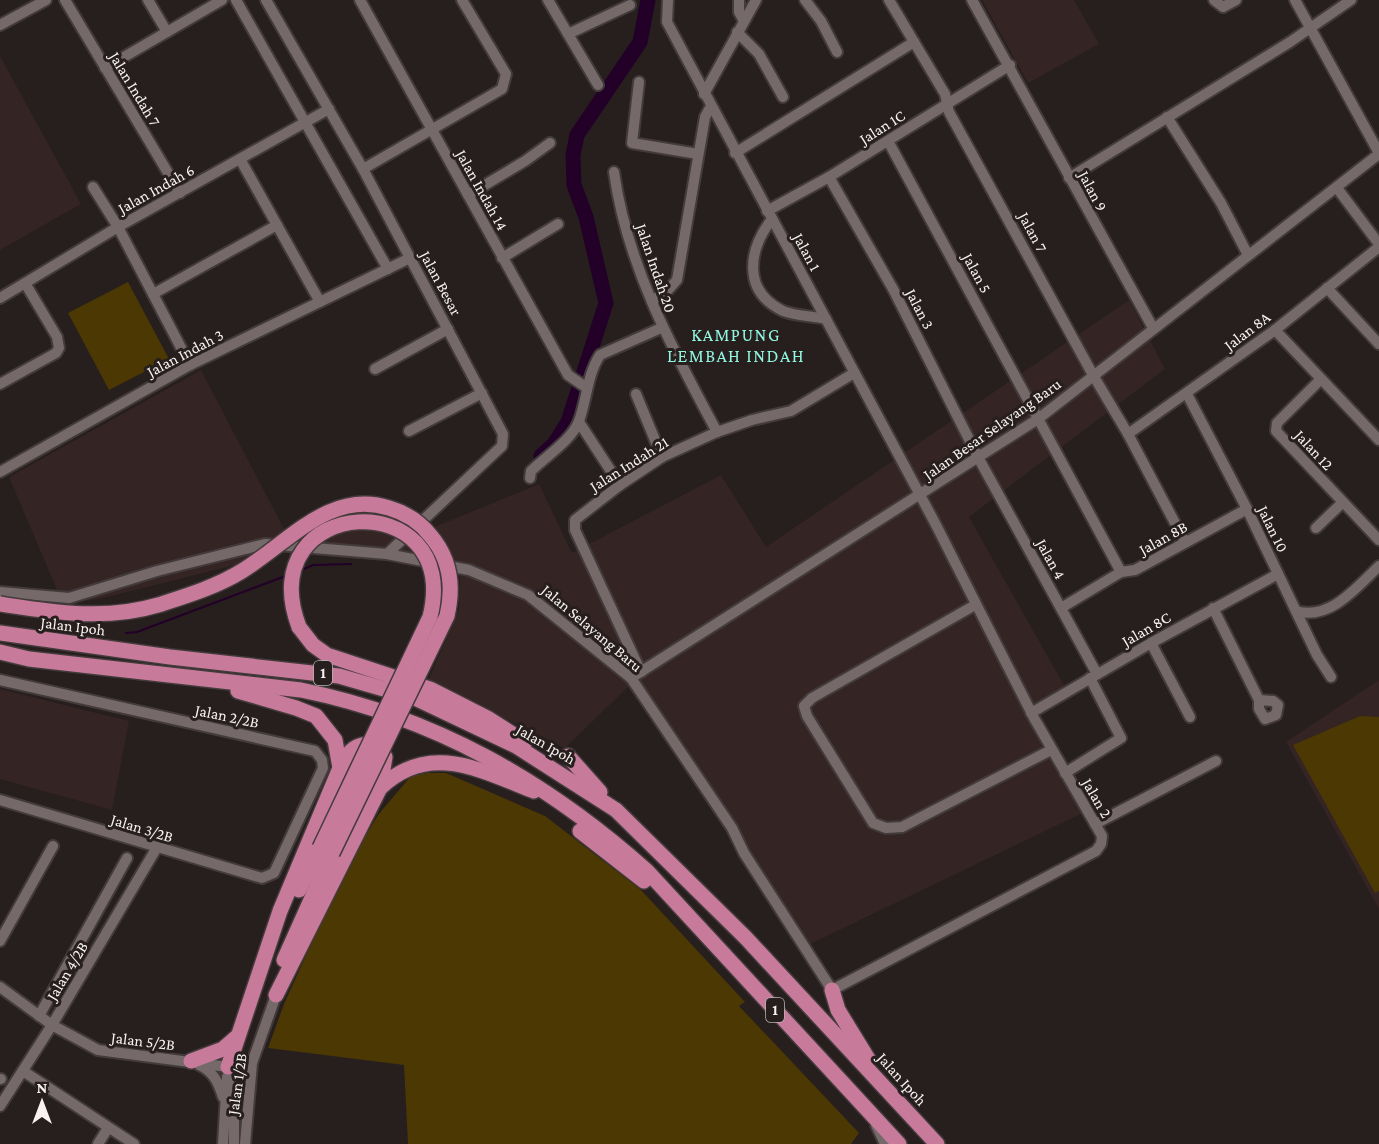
<svg xmlns="http://www.w3.org/2000/svg" width="1379" height="1144" viewBox="0 0 1379 1144" font-family="'Crimson Pro',serif">
	<rect width="100%" height="100%" fill="#271e1e"/>
	<g fill="#342423">
		<polygon points="982,0 1074,0 1099,44 1028,83"/>
		<polygon points="0,56 81,204 0,250"/>
		<polygon points="1129,300 1165,369 969,517 1069,694 1039,714 1093,808 800,949 738,853 730,832 671,742 628,687 565,748 428,681 459,610 460,577 405,563 287,552 99,599 63,604 9,477 201,370 285,531 432,528 539,484 572,553 721,475 766,547"/>
		<polygon points="1379,680 1379,909 1286,742"/>
		<polygon points="0,689 129,721 112,810 0,779"/>
	</g>
	<g fill="#4b3803">
		<polygon points="128,282 169,359 109,390 68,313"/>
		<polygon points="1360,716 1379,717 1379,891 1375,893 1293,745"/>
		<polygon points="428,773 446,773 545,816 641,890 745,1002 739,1006 859,1133 851,1144 408,1144 404,1065 268,1048 284,1004 341,878 363,840 378,815 411,776"/>
	</g>
	<g fill="none" stroke-linecap="round" stroke-linejoin="round">
		<g stroke="#230028" stroke-width="2">
			<polyline points="304,569 313,565 351,564"/>
			<polyline points="126,633 137,632 288,575"/>
		</g>
		<polyline stroke="#230028" stroke-width="15" points="541,456 554,444 568,422 606,303 586,217 574,185 573,155 577,135 640,42 648,0"/>
		<defs>
			<g id="minor">
				<polyline points="65,0 180,193"/>
				<polyline points="148,0 167,32"/>
				<polyline points="236,0 388,269"/>
				<polyline points="266,0 363,169 503,434 502,446 387,554"/>
				<polyline points="360,0 568,375 587,388"/>
				<polyline points="548,0 598,85"/>
				<polyline points="739,0 739,12 744,21"/>
				<polyline points="805,0 821,21 837,52"/>
				<polyline points="889,0 945,94 949,112 1093,375 1128,434 1185,542"/>
				<polyline points="972,0 1153,328"/>
				<polyline points="1214,0 1223,7 1236,0"/>
				<polyline points="1295,0 1379,153"/>
				<polyline points="0,25 46,0"/>
				<polyline points="737,32 759,54 783,97"/>
				<polyline points="568,34 630,5"/>
				<polyline points="105,68 222,0"/>
				<polyline points="639,82 632,143 698,154"/>
				<polyline points="704,94 756,0"/>
				<polyline points="1167,117 1221,203 1248,255"/>
				<polyline points="888,141 1121,572"/>
				<polyline points="735,153 914,42"/>
				<polyline points="240,159 320,302"/>
				<polyline points="363,169 502,89 506,74 462,0"/>
				<path d="M614,172c13,94 59,178 103,260"/>
				<polyline points="829,177 893,289 979,459 1097,674"/>
				<polyline points="1069,178 1290,42 1351,0"/>
				<polyline points="93,187 118,227 190,365"/>
				<polyline points="1337,188 1379,244"/>
				<polyline points="468,195 525,161 550,143"/>
				<polyline points="767,211 829,177 1010,65"/>
				<path d="M772,219c-24,31 -30,72 11,92 12,5 30,5 43,8"/>
				<polyline points="502,258 558,224"/>
				<polyline points="1327,288 1379,344"/>
				<polyline points="153,294 277,225"/>
				<polyline points="0,298 118,227 329,109"/>
				<polyline points="652,301 668,290 677,280 705,117 711,106"/>
				<polyline points="1275,330 1379,440"/>
				<polyline points="375,369 448,329"/>
				<polyline points="1320,380 1277,423 1276,431 1379,540"/>
				<polyline points="0,384 56,353 59,348 57,337 25,283"/>
				<polyline points="636,394 662,457"/>
				<polyline points="1187,394 1247,509 1317,655 1331,677"/>
				<polyline points="579,422 620,485"/>
				<polyline points="409,431 482,393"/>
				<polyline points="1128,434 1275,330 1379,247"/>
				<polyline points="0,472 190,365 410,258"/>
				<path d="M530,478l1,-7c14,-14 41,-31 48,-50 8,-22 8,-46 21,-66l61,-27"/>
				<polyline points="1316,528 1342,503"/>
				<polyline points="0,592 69,598 157,571 265,544 387,554 469,570 528,595 631,678 732,828 744,853 832,990 1096,851 1101,844 1102,836 1034,718 935,523 667,22 668,0"/>
				<polyline points="975,605 812,698 804,706 807,716 873,823 886,828 902,827 1051,750"/>
				<polyline points="1061,608 1121,572 1135,570 1247,509"/>
				<polyline points="1213,608 1259,700 1259,709 1265,719 1276,715 1278,705 1273,701 1259,700"/>
				<path d="M1296,611c34,10 61,-24 83,-45"/>
				<polyline points="1151,643 1190,717"/>
				<polyline points="641,672 575,530 575,520 620,485 662,457 717,432 752,420 791,411 854,373"/>
				<polyline points="631,678 1038,419 1379,154"/>
				<polyline points="0,680 315,751 322,760 323,768 274,873 262,878 0,800"/>
				<polyline points="1031,713 1151,643 1278,574"/>
				<polyline points="1065,773 1121,738 1090,678"/>
				<polyline points="1095,824 1216,761"/>
				<polyline points="0,941 53,846"/>
				<polyline points="0,987 52,1025 98,1050 228,1067"/>
				<polyline points="39,1016 127,858"/>
				<path d="M199,1065c15,7 19,17 24,32"/>
				<polyline points="228,1067 234,1098 234,1144"/>
				<polyline points="23,1071 134,1144"/>
				<polyline points="0,1079 1,1079"/>
				<polyline points="0,1106 52,1025 156,849"/>
				<polyline points="876,1125 885,1144"/>
				<polyline points="98,1144 108,1128"/>
				<polyline points="223,1144 227,1077"/>
				<polyline points="245,1144 252,1063 276,995"/>
			</g>
			<g id="highway">
				<polyline points="299,627 313,645 327,655 430,689 489,719 525,742"/>
				<polyline points="0,633 170,657 339,676 415,698 516,746 616,810 746,938 937,1144"/>
				<path d="M0,652l29,7 272,31c133,27 245,91 346,181l252,273"/>
				<polyline points="568,756 600,792"/>
				<path d="M340,768c8,-17 17,-27 37,-23l8,12 -5,31"/>
				<polyline points="580,831 644,881"/>
				<polyline points="299,890 320,848"/>
				<polyline points="284,960 332,853"/>
				<polyline points="832,990 838,1010 868,1059"/>
				<path d="M276,995l104,-207c49,-47 100,-18 154,3"/>
				<polyline points="191,1061 223,1049 238,1036"/>
				<polyline points="228,1067 280,911 340,768 335,740 316,716 296,708 238,691"/>
			</g>
		</defs>
		<use href="#minor" stroke="#433b3b" stroke-width="14"/>
		<use href="#highway" stroke="#433b3b" stroke-width="18"/>
		<use href="#minor" stroke="#756a69" stroke-width="10"/>
		<use href="#highway" stroke="#c77a9a" stroke-width="15"/>
		<defs>
			<g id="highway-bridge">
				<path d="M0,604c53,8 105,17 158,1 28,-9 58,-18 84,-34 46,-28 88,-82 147,-63 17,5 30,13 41,27 20,23 24,51 17,81l-115,237"/>
				<path d="M299,627c-50,-133 164,-144 131,-10l-110,231"/>
			</g>
		</defs>
		<use href="#highway-bridge" stroke="#433b3b" stroke-width="18" stroke-linecap="butt"/>
		<use href="#highway-bridge" stroke="#c77a9a" stroke-width="15"/>
	</g>
	<g text-anchor="middle" dominant-baseline="central" stroke-width="6" stroke-linejoin="round" paint-order="stroke">
		<g fill="#271e1e" stroke="#b9b2b2" stroke-width="1.5">
			<rect x="314" y="661" width="18" height="24" rx="4.5"/>
			<rect x="766" y="998" width="18" height="24" rx="4.5"/>
		</g>
		<g font-size="15" font-weight="bold" fill="#f8f2f1">
			<text x="323" y="673">1</text>
			<text x="775" y="1010">1</text>
		</g>
		<g font-size="16" fill="#f8f2f1" stroke="#271e1e">
			<text transform="translate(135 89) rotate(59)">Jalan Indah 7</text>
			<text transform="translate(882 127) rotate(-32)">Jalan 1C</text>
			<text transform="translate(156 189) rotate(-29)">Jalan Indah 6</text>
			<text transform="translate(482 190) rotate(61)">Jalan Indah 14</text>
			<text transform="translate(1093 191) rotate(62)">Jalan 9</text>
			<text transform="translate(1033 232) rotate(62)">Jalan 7</text>
			<text transform="translate(807 252) rotate(62)">Jalan 1</text>
			<text transform="translate(656 268) rotate(71)">Jalan Indah 20</text>
			<text transform="translate(977 273) rotate(62)">Jalan 5</text>
			<text transform="translate(441 283) rotate(62)">Jalan Besar</text>
			<text transform="translate(920 309) rotate(63)">Jalan 3</text>
			<text transform="translate(1247 331) rotate(-37)">Jalan 8A</text>
			<text transform="translate(185 353) rotate(-28)">Jalan Indah 3</text>
			<text transform="translate(992 429) rotate(-35)">Jalan Besar Selayang Baru</text>
			<text transform="translate(1314 450) rotate(47)">Jalan 12</text>
			<text transform="translate(629 464) rotate(-32)">Jalan Indah 21</text>
			<text transform="translate(1273 529) rotate(64)">Jalan 10</text>
			<text transform="translate(1163 538) rotate(-29)">Jalan 8B</text>
			<text transform="translate(1051 559) rotate(61)">Jalan 4</text>
			<text transform="translate(73 626) rotate(7)">Jalan Ipoh</text>
			<text transform="translate(592 628) rotate(40)">Jalan Selayang Baru</text>
			<text transform="translate(1146 629) rotate(-30)">Jalan 8C</text>
			<text transform="translate(227 716) rotate(12)">Jalan 2/2B</text>
			<text transform="translate(546 744) rotate(30)">Jalan Ipoh</text>
			<text transform="translate(1097 798) rotate(60)">Jalan 2</text>
			<text transform="translate(142 828) rotate(17)">Jalan 3/2B</text>
			<text transform="translate(67 971) rotate(-59)">Jalan 4/2B</text>
			<text transform="translate(143 1041) rotate(7)">Jalan 5/2B</text>
			<text transform="translate(902 1079) rotate(48)">Jalan Ipoh</text>
			<text transform="translate(237 1084) rotate(-82)">Jalan 1/2B</text>
		</g>
		<g font-size="18" letter-spacing="1.5" fill="#91f6e0" stroke="#271e1e">
			<text x="736" y="335">KAMPUNG<tspan x="736" dy="21">LEMBAH INDAH</tspan></text>
		</g>
	</g>
	<g transform="translate(42 1102)" stroke="#271e1e" stroke-width="4.5" paint-order="stroke">
	<path d="M0-4.5L10 22L0 15L-10 22Z" fill="#f8f2f1"/>
	<text y="-9" font-size="16" font-weight="bold" text-anchor="middle" fill="#f8f2f1">N</text>
	</g>
</svg>
